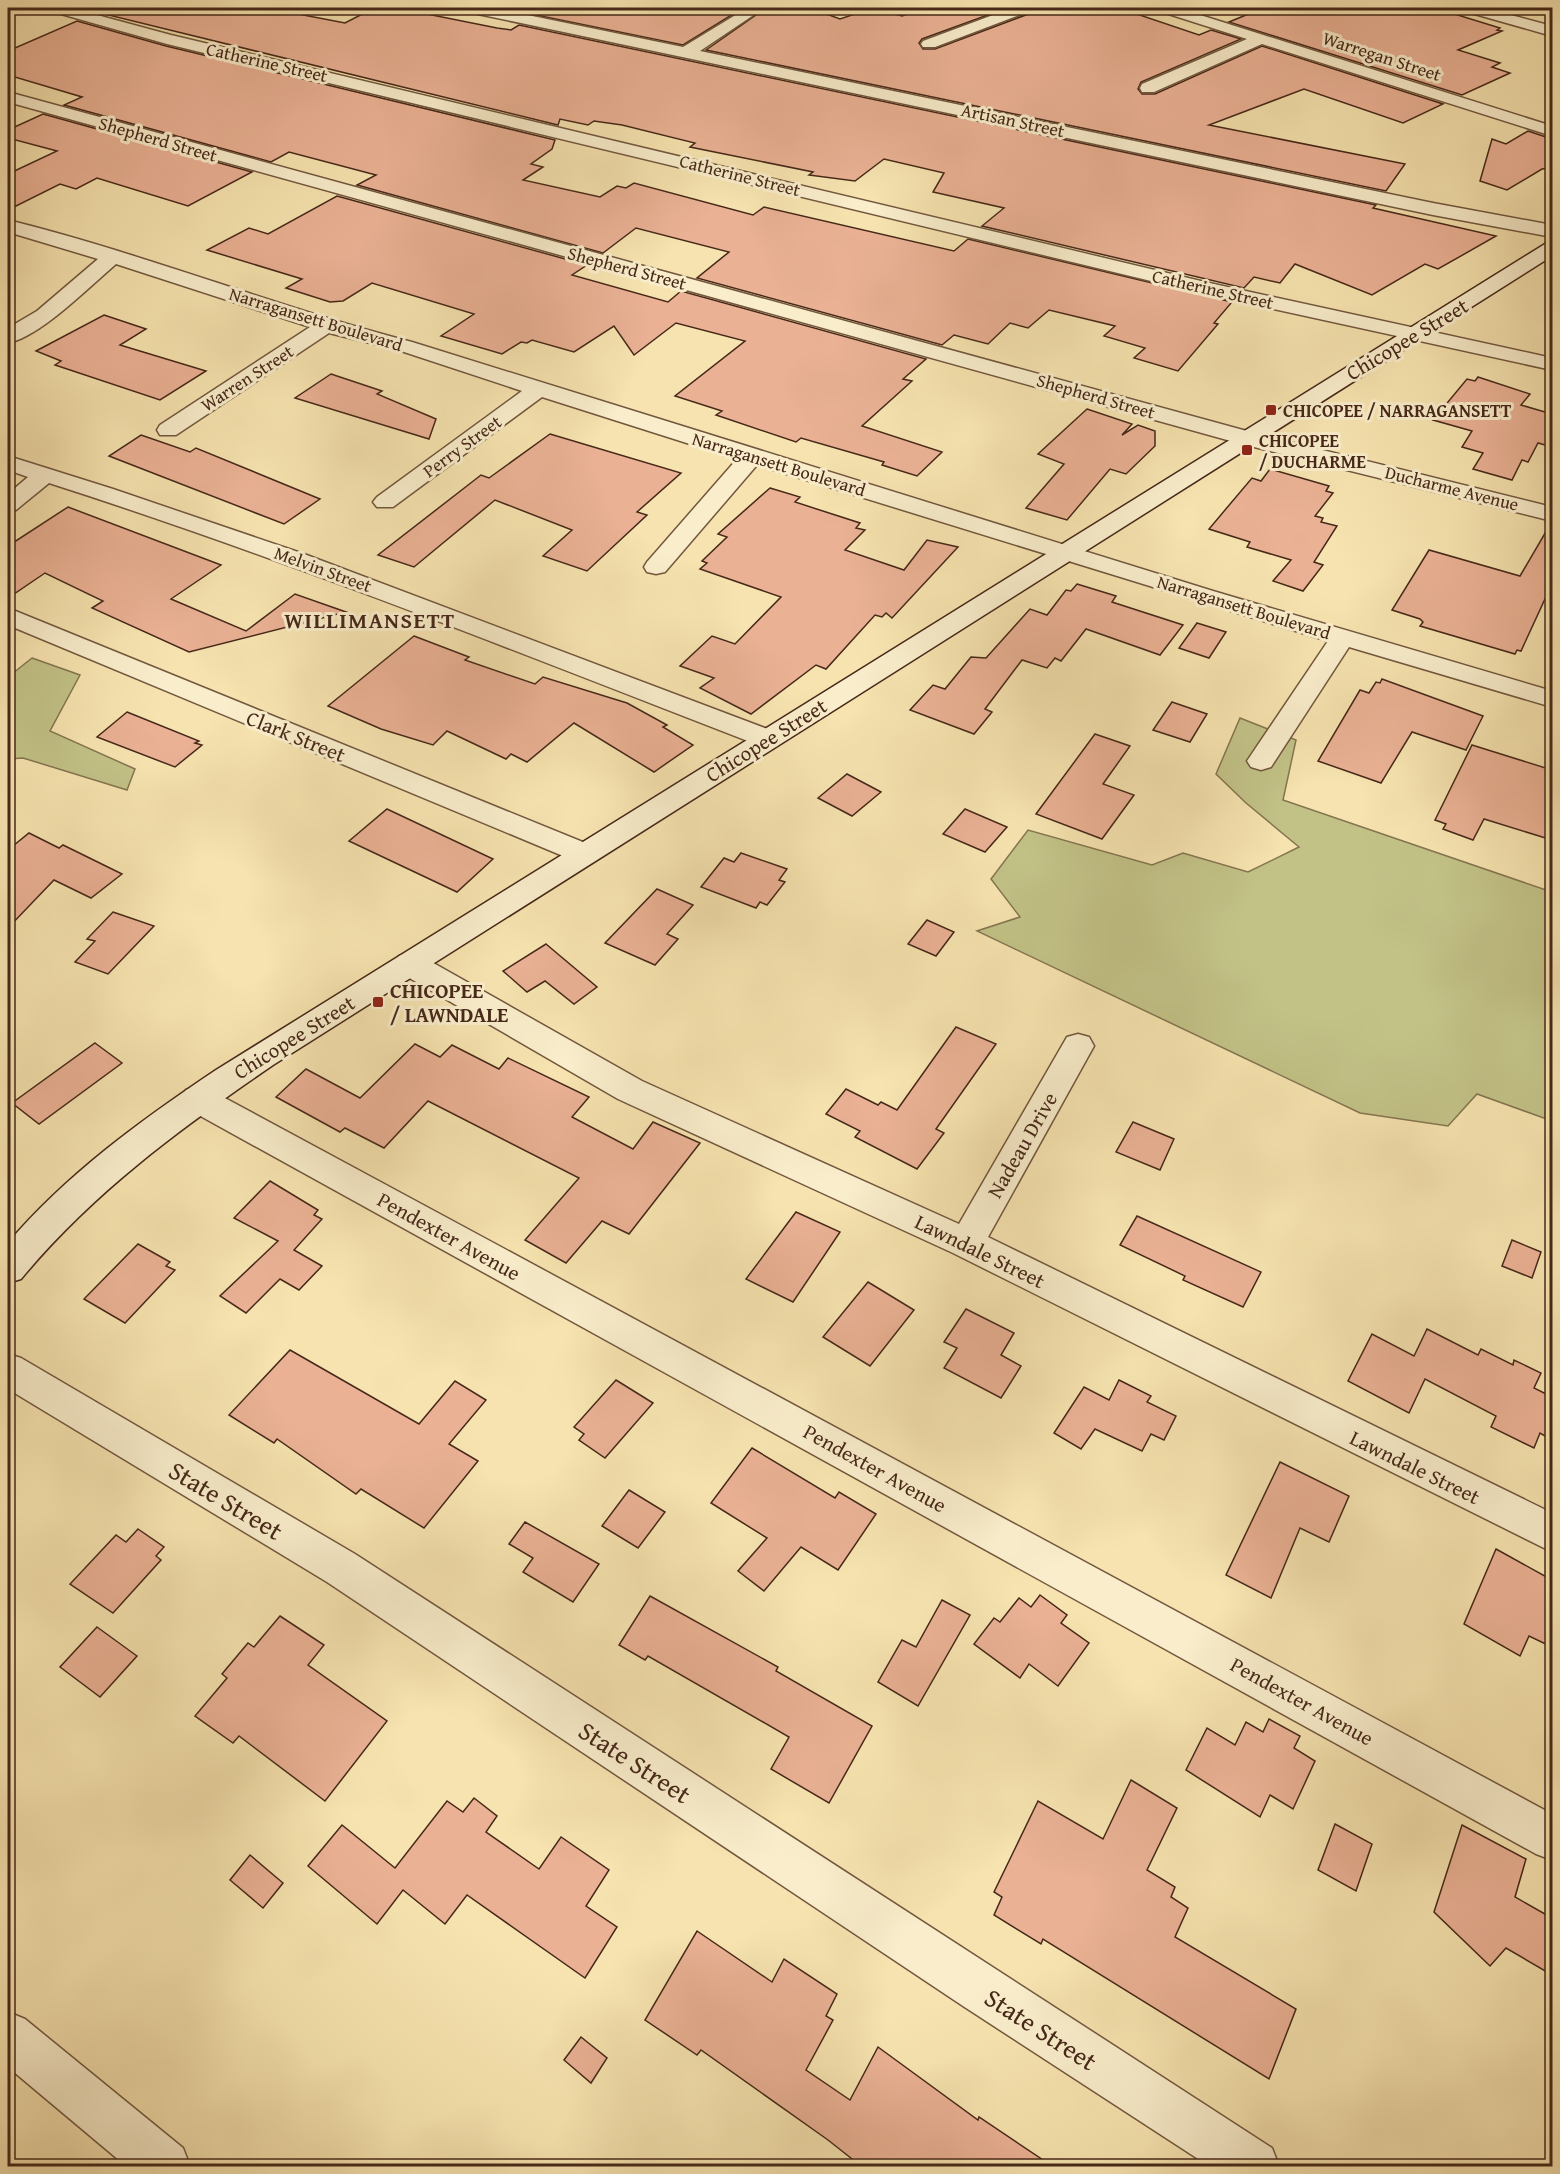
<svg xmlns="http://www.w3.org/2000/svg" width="1560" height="2174" viewBox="0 0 1560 2174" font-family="'Gentium Book Plus',serif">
	<rect width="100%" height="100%" fill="#f6e3af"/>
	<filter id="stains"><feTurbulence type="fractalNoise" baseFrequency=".00333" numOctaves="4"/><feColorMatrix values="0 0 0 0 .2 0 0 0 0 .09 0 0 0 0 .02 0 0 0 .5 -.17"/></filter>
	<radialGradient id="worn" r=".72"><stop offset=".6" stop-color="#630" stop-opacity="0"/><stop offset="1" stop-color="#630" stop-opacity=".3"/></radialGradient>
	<g fill="#c2c287" stroke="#847550" stroke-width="1.5">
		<polygon points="32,658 80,675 50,731 135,769 127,790 23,758 8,759 8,677"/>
		<polygon points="1240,718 1296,740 1283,800 1552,892 1552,1121 1477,1094 1448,1126 1360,1113 977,931 1020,917 991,879 1028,830 1152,865 1183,853 1248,872 1299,847 1246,803 1216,774"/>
	</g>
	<g fill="#eab194" stroke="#462819" stroke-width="1.5">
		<polygon points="108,8 267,8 345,23 374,8 397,8 497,28 511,30 519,25 1376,205 1373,208 1496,236 1438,269 1425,264 1372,295 1295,264 1280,283 1254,277 1244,288 982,226 1004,208 933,192 944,173 884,159 855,181 809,175 813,172 690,147 695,143 622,125 594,121 588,125 560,119 558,125 96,12"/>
		<polygon points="549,8 743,8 683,45 536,15"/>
		<polygon points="766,8 810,8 840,19 873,8 902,16 926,8 1007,8 922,39 919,43 923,49 935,49 1031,13 1035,8 1119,8 1199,35 1211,30 1241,39 1141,82 1138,89 1142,94 1155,94 1262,46 1443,104 1403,123 1304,89 1209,125 1405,164 1386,191 706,50"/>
		<polygon points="1263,8 1435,8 1500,28 1497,30 1502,31 1458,50 1500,63 1492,67 1510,73 1462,95 1229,22"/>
		<polygon points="77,21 166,46 555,140 552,149 531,164 543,167 523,180 600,197 617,186 626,188 634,183 753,215 764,207 954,251 968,239 1232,302 1214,323 1218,324 1178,371 1134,358 1145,348 1104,336 1115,326 1049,310 1028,328 1010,323 988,344 954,335 942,345 697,278 729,252 636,228 603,253 357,185 376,175 289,152 271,162 64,105 82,97 8,75 8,51"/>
		<polygon points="43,114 252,172 188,206 97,178 76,189 60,184 8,210 8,174 57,151 8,138 8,130"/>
		<polygon points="1528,131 1552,139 1552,168 1542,169 1507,190 1480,181 1492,139 1506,144"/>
		<polygon points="337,196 587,265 572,275 668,302 681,291 926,359 903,379 912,381 862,426 942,452 917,476 882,465 884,462 801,438 796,442 716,415 722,411 675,396 745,341 676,323 634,355 614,326 574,352 532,340 527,343 521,342 502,354 441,336 474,314 372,283 343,301 330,302 286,288 302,279 207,250 249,228 268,234"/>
		<polygon points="104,315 146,329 120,345 206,371 160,400 55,365 61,361 36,351"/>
		<polygon points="331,374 382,391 377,394 436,419 429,439 295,398"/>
		<polygon points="1478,377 1530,394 1521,405 1552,414 1552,447 1538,443 1528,462 1522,460 1512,480 1473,469 1483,453 1462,447 1472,431 1433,420 1467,379 1475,381"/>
		<polygon points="1087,409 1132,424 1122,435 1138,425 1155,431 1155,446 1126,474 1110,469 1067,520 1026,508 1064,464 1038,454"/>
		<polygon points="550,434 681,473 637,512 647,515 587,571 543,556 572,530 495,500 414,567 378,555 481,475 489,478"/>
		<polygon points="141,435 190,452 196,448 320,499 284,524 109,456"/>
		<polygon points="1270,469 1329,486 1326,491 1333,493 1315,516 1323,518 1321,522 1337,526 1314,562 1323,565 1303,591 1273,581 1291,560 1247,547 1250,542 1209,529 1252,478 1261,481"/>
		<polygon points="770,488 800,497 795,502 860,523 856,528 865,530 845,550 904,570 927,540 958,547 892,618 886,613 882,617 875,615 826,669 816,665 751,714 700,688 714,678 680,666 712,636 735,644 781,597 700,569 707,563 702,561 727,537 718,534"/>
		<polygon points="68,507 221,565 171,599 246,631 295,594 346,612 189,652 92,608 103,601 45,573 8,598 8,546"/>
		<polygon points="1551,523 1552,601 1545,599 1521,651 1517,650 1515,654 1420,626 1423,622 1420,619 1392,610 1429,550 1520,576"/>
		<polygon points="1077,584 1116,596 1112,602 1183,625 1160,655 1086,629 1061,661 1055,658 1047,668 1022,660 985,709 992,712 974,734 910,710 933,685 945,689 971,657 986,658 1030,609 1047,615 1066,590 1071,591"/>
		<polygon points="1197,623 1226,632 1209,658 1179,648"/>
		<polygon points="414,636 469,657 465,660 535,684 543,677 627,703 667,725 663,727 693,745 654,772 574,723 527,762 511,754 506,759 447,731 433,745 381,729 328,706"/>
		<polygon points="1382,679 1483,716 1466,750 1412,732 1381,783 1318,761 1360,690 1369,693 1376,682 1380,683"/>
		<polygon points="1172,702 1207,714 1190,742 1153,730"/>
		<polygon points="127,712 199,741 195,743 202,745 175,767 97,737"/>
		<polygon points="1095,734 1130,746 1103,784 1134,795 1102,839 1036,814"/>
		<polygon points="1472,745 1552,770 1552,840 1484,819 1473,840 1443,829 1446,824 1435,820"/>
		<polygon points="847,774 881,792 852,816 818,798"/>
		<polygon points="387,809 493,859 457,892 349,841"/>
		<polygon points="965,809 1007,827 985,852 943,834"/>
		<polygon points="29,833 59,848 63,845 122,874 91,898 54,880 8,928 8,850"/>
		<polygon points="741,853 787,869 779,880 785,882 767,905 760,902 756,908 701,887 724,858 734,862"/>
		<polygon points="657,889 693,905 667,934 678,939 655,965 605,943"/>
		<polygon points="113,912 154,926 108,974 75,962 95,941 87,939"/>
		<polygon points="927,920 954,932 936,956 908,944"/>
		<polygon points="546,944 597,987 574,1004 545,981 527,992 503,971"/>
		<polygon points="956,1027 996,1044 936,1129 944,1133 917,1169 855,1137 860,1131 826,1114 846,1089 878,1105 881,1102 897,1110"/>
		<polygon points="95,1043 122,1063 39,1124 12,1103"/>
		<polygon points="415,1044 440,1057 452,1045 499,1069 508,1058 589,1097 572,1117 633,1149 653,1122 700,1143 629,1234 602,1221 566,1263 525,1240 579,1178 428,1101 384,1148 345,1128 340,1132 276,1097 306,1069 360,1098"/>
		<polygon points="1133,1122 1174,1139 1160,1170 1116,1152"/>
		<polygon points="270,1181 318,1210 314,1215 322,1219 294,1250 322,1266 299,1290 280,1279 246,1313 220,1296 278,1241 234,1218"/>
		<polygon points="796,1212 840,1232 793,1302 746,1279"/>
		<polygon points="1137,1216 1261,1272 1243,1307 1183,1280 1185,1276 1120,1245"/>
		<polygon points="1512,1240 1541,1252 1532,1278 1502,1266"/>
		<polygon points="138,1244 170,1262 166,1266 175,1270 125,1323 84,1299"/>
		<polygon points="868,1282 914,1310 870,1366 823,1337"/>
		<polygon points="966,1309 1014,1333 1001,1355 1021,1366 1001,1398 944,1368 957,1348 944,1342"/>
		<polygon points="1427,1329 1478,1355 1481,1349 1513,1365 1514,1360 1541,1373 1534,1388 1552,1397 1552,1440 1540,1433 1534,1448 1491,1427 1496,1416 1425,1379 1409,1413 1348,1381 1372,1334 1414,1356"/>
		<polygon points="290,1350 419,1424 455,1381 486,1400 449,1444 478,1461 424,1528 361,1489 356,1494 277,1439 274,1443 229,1415"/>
		<polygon points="616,1380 653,1403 605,1458 579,1440 584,1434 574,1427"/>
		<polygon points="1119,1380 1151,1396 1147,1402 1176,1416 1164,1440 1151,1434 1142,1451 1095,1429 1081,1449 1054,1433 1084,1387 1109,1400"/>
		<polygon points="752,1448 835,1498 839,1492 876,1514 838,1570 801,1547 764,1591 738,1571 767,1538 711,1503"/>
		<polygon points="1280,1462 1349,1496 1329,1542 1300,1528 1271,1598 1226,1575"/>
		<polygon points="629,1490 665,1512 638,1548 602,1526"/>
		<polygon points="525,1522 599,1564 573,1602 523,1572 533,1558 509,1544"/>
		<polygon points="138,1529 164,1547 156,1556 161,1560 113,1613 70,1584 116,1535 126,1542"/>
		<polygon points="1496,1549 1552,1580 1552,1647 1529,1636 1520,1656 1464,1624"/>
		<polygon points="1040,1595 1067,1615 1061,1623 1089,1643 1058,1686 1029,1664 1020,1678 974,1644 994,1618 1000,1622 1019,1598 1031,1607"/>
		<polygon points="650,1596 778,1667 776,1671 872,1726 829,1803 771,1769 789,1737 648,1656 645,1660 619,1645"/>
		<polygon points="942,1600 970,1615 918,1706 878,1682 902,1640 916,1647"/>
		<polygon points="280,1616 324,1645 308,1665 387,1721 325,1801 239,1736 233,1743 195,1716 227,1678 222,1674 248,1643 254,1647"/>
		<polygon points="97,1627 137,1656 100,1697 60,1667"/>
		<polygon points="1269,1719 1300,1736 1294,1748 1315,1761 1293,1809 1270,1795 1260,1817 1186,1770 1207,1728 1235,1745 1246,1722 1263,1732"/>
		<polygon points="1131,1780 1177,1808 1147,1870 1175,1887 1171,1897 1188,1908 1175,1937 1296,2009 1269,2079 1043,1939 1041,1944 994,1915 1002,1897 994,1892 1038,1801 1103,1839"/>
		<polygon points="474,1798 497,1816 486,1832 539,1869 561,1837 609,1870 586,1906 617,1927 585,1978 467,1895 445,1924 403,1890 377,1924 308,1866 342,1825 395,1868 447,1801 463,1812"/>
		<polygon points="1335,1824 1372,1844 1356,1891 1318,1870"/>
		<polygon points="1462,1825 1526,1859 1515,1897 1552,1918 1552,1975 1506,1948 1490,1966 1434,1912"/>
		<polygon points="250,1855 283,1883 263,1908 230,1880"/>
		<polygon points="697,1931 772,1982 784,1959 837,1994 826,2016 833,2020 806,2070 850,2100 878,2047 978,2120 979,2117 1052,2166 861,2166 828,2140 701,2050 697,2055 645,2020"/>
		<polygon points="581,2037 607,2058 591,2083 564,2060"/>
	</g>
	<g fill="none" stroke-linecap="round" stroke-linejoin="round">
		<defs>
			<g id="minor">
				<polygon points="61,8 71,8 171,35 1205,282 1552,358 1552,370 1205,294 167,44 61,14 58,11"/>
				<polygon points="465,8 493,8 683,47 747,8 764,8 700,51 1433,203 1552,225 1552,237 1433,215 473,13"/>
				<polygon points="1012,8 1033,8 1030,11 935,47 923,47 921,44 923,41"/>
				<polygon points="1156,8 1178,8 1552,126 1552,136 1262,44 1154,92 1142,92 1140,88 1142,84 1247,39 1159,11"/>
				<polygon points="1461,8 1484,8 1552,26 1552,36 1464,11"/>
				<polygon points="8,92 1254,433 1552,507 1552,521 1238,443 8,102"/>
				<path d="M8,220c137,34 268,87 404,122l801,249 339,100v16l-203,-60 -78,120 -10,3 -10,-3 -4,-6 81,-120 -571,-176 -92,107 -9,2 -9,-2 -3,-5 3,-5 90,-103 -195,-62 -149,110h-16l-4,-5 4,-5 145,-106 -124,-41 -69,-17 -153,102h-16l-3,-5 3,-5 150,-98 -194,-63c-26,22 -76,73 -108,79v-15l29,-17 61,-52 -90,-27z"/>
				<path d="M8,456l105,33 191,65 474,179 4,6 -4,6 -10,3 -10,-3c-235,-91 -469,-185 -709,-262l-33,27 -8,2v-18l20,-17 -20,-7z"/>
				<polygon points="8,608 595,847 600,854 595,861 585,864 575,861 8,625"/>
				<polygon points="410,953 421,956 642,1081 959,1224 1067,1037 1078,1034 1089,1037 1094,1046 988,1237 1552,1513 1552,1552 953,1253 618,1099 399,972 395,964 399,956"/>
				<polygon points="198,1086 210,1090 1552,1814 1552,1860 1536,1854 186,1108 181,1099 186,1090"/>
				<polygon points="8,1354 21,1358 355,1554 1272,2148 1279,2166 1209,2166 963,2006 327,1582 8,1389"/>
				<polygon points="8,2012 25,2019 183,2148 190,2166 126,2166 8,2067"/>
			</g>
			<path id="secondary" d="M1552,242v14l-1279,809c-92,63 -180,127 -252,214l-13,4v-40c59,-69 132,-122 208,-173l1329,-826z"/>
		</defs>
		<use href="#minor" stroke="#72573e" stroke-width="3"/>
		<use href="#secondary" stroke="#462819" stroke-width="3"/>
		<use href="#minor" fill="#f9edcb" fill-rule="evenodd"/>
		<use href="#secondary" fill="#f9edcb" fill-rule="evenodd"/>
	</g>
	<g fill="#8f2418" stroke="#f9edcb" stroke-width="2">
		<rect x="1265" y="404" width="12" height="12" rx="3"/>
		<rect x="1241" y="444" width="12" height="12" rx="3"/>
		<rect x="372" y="996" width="12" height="12" rx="3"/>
	</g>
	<g text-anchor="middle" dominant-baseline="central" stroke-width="6" stroke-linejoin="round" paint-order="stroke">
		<g font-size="18" fill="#462819" stroke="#f9edcb">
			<text transform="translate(1382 56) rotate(18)">Warregan Street</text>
			<text transform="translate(267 62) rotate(13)">Catherine Street</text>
			<text transform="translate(1013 120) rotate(12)">Artisan Street</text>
			<text transform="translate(158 139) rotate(16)">Shepherd Street</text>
			<text transform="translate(740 175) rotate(14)">Catherine Street</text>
			<text transform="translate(627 268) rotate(15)">Shepherd Street</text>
			<text transform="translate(1213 289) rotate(13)">Catherine Street</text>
			<text transform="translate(316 319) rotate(17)">Narragansett Boulevard</text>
			<text transform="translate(247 378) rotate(-33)">Warren Street</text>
			<text transform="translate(1096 396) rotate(16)">Shepherd Street</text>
			<text transform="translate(462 446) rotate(-36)">Perry Street</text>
			<text transform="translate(779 464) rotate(17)">Narragansett Boulevard</text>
			<text transform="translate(1452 488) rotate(14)">Ducharme Avenue</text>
			<text transform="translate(323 569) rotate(20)">Melvin Street</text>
			<text transform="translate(1244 607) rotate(17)">Narragansett Boulevard</text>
		</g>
		<g font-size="18" font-weight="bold" fill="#462819" stroke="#f9edcb" text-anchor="start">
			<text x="1283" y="410">CHICOPEE / NARRAGANSETT</text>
			<text x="1259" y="440">CHICOPEE<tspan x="1259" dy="21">/ DUCHARME</tspan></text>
		</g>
		<g font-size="21" fill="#462819" stroke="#f9edcb">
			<text transform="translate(1407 339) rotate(-31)">Chicopee Street</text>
			<text transform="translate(296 736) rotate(22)">Clark Street</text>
			<text transform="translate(766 740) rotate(-32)">Chicopee Street</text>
			<text transform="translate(294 1037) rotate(-32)">Chicopee Street</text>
			<text transform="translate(1022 1145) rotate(-60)">Nadeau Drive</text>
			<text transform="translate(449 1236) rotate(29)">Pendexter Avenue</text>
			<text transform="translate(980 1251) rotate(26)">Lawndale Street</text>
			<text transform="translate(1415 1467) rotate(26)">Lawndale Street</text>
			<text transform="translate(875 1468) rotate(29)">Pendexter Avenue</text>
			<text transform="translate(1302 1701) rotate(29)">Pendexter Avenue</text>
		</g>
		<g font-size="21" font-weight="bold" fill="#462819" stroke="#f9edcb" text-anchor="start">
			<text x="390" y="990">CHICOPEE<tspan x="390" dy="24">/ LAWNDALE</tspan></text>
		</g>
		<g font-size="22" font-weight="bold" letter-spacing="1.5" fill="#462819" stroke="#f9edcb">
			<text x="370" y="620">WILLIMANSETT</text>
		</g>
		<g font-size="26" fill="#462819" stroke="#f9edcb">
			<text transform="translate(226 1500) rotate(31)">State Street</text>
			<text transform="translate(635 1762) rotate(33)">State Street</text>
			<text transform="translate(1041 2029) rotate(33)">State Street</text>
		</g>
	</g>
	<rect width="1560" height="2174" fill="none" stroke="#f6e3af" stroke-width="30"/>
	<rect x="9" y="9" width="1542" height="2156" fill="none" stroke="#462819" stroke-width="3"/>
	<rect x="15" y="15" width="1530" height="2144" fill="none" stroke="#462819" stroke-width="1.5"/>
	<rect width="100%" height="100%" filter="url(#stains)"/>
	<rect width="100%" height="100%" fill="url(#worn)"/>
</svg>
